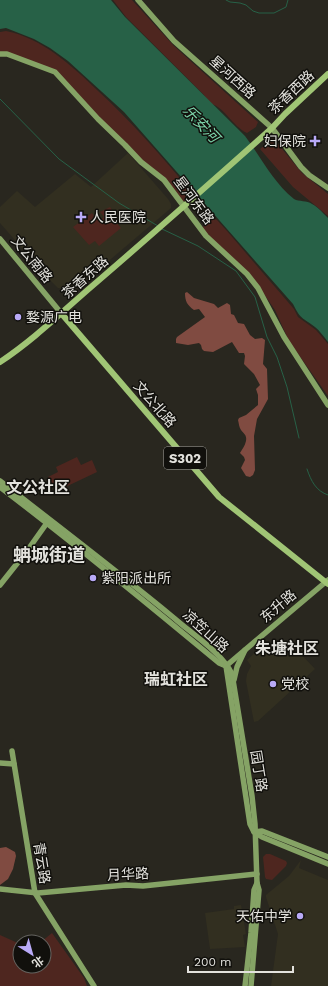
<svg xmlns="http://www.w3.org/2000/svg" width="328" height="986" viewBox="0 0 328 986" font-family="'Work Sans','Noto Sans SC',sans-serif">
	<rect width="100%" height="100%" fill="#29271f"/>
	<g fill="#322f20">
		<polygon points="128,153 168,199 171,204 171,208 78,287 69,290 58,288 49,279 0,223 0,207 17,191 35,207 75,174 91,187"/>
		<polygon points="268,641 278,654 284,651 289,657 298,651 315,669 258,721 254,722 246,681 247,674 251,666 247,660"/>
		<polygon points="301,860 299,868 328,880 328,986 271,986 278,934 266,897 266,895 289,876"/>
		<polygon points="241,905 246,934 243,935 245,947 210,949 205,913 234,909 234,906"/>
	</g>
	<g fill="#4e261f">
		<path d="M113,0h19l42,46 84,76 -2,5 -9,6c-14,-6 -25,-29 -37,-29l-6,-9 -78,-78z"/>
		<path d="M6,31c36,7 65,34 91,59 34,31 64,66 94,101l1,3 -9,8 -8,-9 -40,-35 -79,-87 -56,-18v-21z"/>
		<polygon points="273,138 302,173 328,194 328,216 293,187 260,149"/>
		<polygon points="110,207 112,210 108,213 121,228 99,246 95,241 89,245 73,227 92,213 97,220 100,220 104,217 100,212"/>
		<path d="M211,217l6,3 10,11 67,78 4,8 18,13 12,14v52l-39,-55 -14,-31 -25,-36 -47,-44c0,-6 3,-9 8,-13z"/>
		<polygon points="77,457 81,465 92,460 97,472 59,490 55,489 48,477 58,472 56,467"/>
		<polygon points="266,854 270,854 286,861 287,863 286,866 272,880 266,879 265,877 263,857"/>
		<polygon points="52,933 84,978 87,986 0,986 0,935 20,944 20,966 44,966 44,942 41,942"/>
	</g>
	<g fill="#804b41">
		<path d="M187,292l7,6 20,6 4,4 9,-5 3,2 1,9 3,1 4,8 6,1 6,11 5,4 7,-1 3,2 -2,24 4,5 1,30 -11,20 -3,17 1,34 -2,5 -3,2 -4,-1 -5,-8 4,-8 -1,-3 -4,-4c2,-4 5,-7 6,-12 1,-6 -2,-7 -5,-11 -2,-3 -2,-6 -3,-10l1,-2 7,-3 12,-10v-10l-2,-6 4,-4 -6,-11 -10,-10 1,-8 -1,-3h-5l-7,-11 -19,10 -9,-1 -2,-2 -1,-4 -2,-2 -11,2 -12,-2v-4l1,-2 28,-20 -6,-8 -5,1c-7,-5 -9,-9 -9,-17z"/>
		<polygon points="6,847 15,852 16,856 13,869 8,879 0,885 0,848"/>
	</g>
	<path fill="#276147" d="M0,0h111l14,17 120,119c16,21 28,46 49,63 5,3 13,1 18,5 6,3 11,9 16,14v124c-4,-5 -8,-11 -13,-15 -13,-10 -14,-7 -22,-23l-169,-192 -56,-51 -18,-13 -16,-9 -28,-11 -6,1z"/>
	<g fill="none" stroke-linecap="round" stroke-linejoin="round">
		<g stroke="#276147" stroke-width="1">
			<polyline points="226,0 230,2 240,3 246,5 253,11 259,13 274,13 286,7 288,0"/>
			<polyline points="0,99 59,159 119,203 158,226"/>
			<polyline points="162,229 198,246 236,271 255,297 267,337 277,357 287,387 299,438"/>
			<path d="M307,469c4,12 9,22 21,26"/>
		</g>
		<g stroke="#85a365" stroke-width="5.5">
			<polyline points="138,0 174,41 272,128 301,167 309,175 328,188"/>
			<polyline points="0,54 7,54 55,72 98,119 125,145 141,162 164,180 206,236 247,274 258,288 284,337 328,405"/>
			<polyline points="0,239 61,313"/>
			<path d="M0,481c58,45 117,90 174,137 18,16 48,35 58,56l20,122 3,28 2,59 2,7 -8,96"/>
			<path d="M0,487c75,57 147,116 219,176l7,3"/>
			<polyline points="0,585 27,551 49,520"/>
			<polyline points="226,666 250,824 254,832 262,837 328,864"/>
			<polyline points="226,666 328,580"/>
			<polyline points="234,680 237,667 245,650"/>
			<polyline points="12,751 35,893 94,986"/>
			<polyline points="0,763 14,764"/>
			<polyline points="254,832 262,831 328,857"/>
			<polyline points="0,889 38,893 126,885 143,886 257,874"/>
			<polyline points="245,986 251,933 254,890 257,883"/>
		</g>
		<g stroke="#a0c575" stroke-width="6">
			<polyline points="61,313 219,497 328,584"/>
			<path d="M0,362c35,-23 66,-54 98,-81 59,-51 116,-101 174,-153l13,-14 43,-40"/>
		</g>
	</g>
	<g fill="#b9aaf7" stroke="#11100c" stroke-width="1.5">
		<path d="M313 135h4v4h4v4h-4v4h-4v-4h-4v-4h4z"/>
		<path d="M79 211h4v4h4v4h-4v4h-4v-4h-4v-4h4z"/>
		<circle cx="18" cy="317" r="4"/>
		<circle cx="93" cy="578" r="4"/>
		<circle cx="273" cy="684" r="4"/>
		<circle cx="300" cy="916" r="4"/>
	</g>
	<g text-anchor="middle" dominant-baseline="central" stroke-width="3" stroke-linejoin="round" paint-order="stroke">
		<rect fill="#11100c" stroke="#a4a39e" stroke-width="1" x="164" y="447" width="42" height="22" rx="3"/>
		<g font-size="13" font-weight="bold" fill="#e3e2dd">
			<text x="185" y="458">S302</text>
		</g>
		<g font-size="14" fill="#e3e2dd" stroke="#11100c">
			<text transform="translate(233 77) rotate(42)">星河西路</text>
			<text transform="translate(291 92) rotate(-43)">茶香西路</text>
			<text transform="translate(194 200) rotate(53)">星河东路</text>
			<text transform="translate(32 259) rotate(51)">文公南路</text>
			<text transform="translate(85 277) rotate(-41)">茶香东路</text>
			<text transform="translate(155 404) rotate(49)">文公北路</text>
			<text transform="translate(278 606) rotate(-40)">东升路</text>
			<text transform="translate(206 631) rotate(42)">凉笠山路</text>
			<text transform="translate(259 771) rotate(81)">园丁路</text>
			<text transform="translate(42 863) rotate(81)">青云路</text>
			<text transform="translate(128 874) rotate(-3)">月华路</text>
		</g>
		<g font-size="14" fill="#e3e2dd" stroke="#11100c" text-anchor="start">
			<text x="306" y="141" text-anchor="end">妇保院</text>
			<text x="90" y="217">人民医院</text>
			<text x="26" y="317">婺源广电</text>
			<text x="101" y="578">紫阳派出所</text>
			<text x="281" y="684">党校</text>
			<text x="292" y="916" text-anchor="end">天佑中学</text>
		</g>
		<g font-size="15" font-style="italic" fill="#7cd4aa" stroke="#11100c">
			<text transform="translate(201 124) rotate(46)">乐安河</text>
		</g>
		<g font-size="16" font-weight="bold" fill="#e3e2dd" stroke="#11100c">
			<text x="38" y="487">文公社区</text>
			<text x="287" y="648">朱塘社区</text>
			<text x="176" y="679">瑞虹社区</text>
		</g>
		<g font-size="18" font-weight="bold" fill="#e3e2dd" stroke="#11100c">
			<text x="49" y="554">蚺城街道</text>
		</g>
	</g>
	<g transform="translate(32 954) rotate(143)"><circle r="19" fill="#11100c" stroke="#656460"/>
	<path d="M0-3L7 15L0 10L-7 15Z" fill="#b9aaf7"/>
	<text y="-6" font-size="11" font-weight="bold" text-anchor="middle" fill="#e3e2dd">北</text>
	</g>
	<path d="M188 966v6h105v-6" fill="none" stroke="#e3e2dd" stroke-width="2"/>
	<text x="194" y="966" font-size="12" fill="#e3e2dd" stroke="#11100c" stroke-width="3" paint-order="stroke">200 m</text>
</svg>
